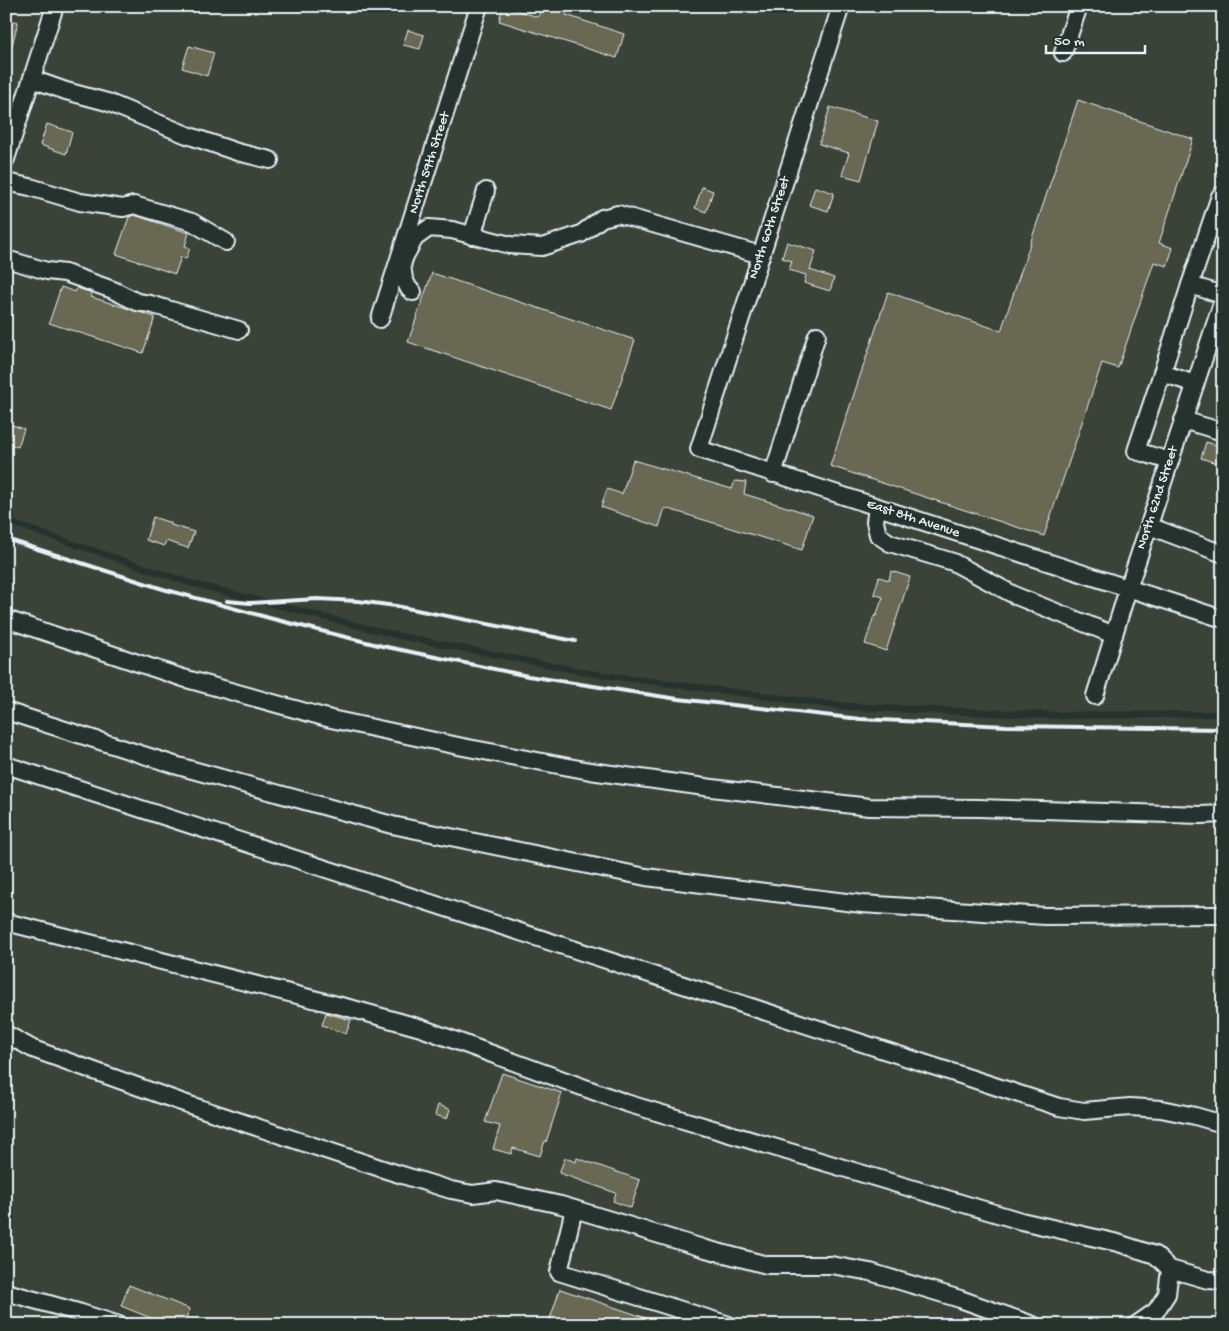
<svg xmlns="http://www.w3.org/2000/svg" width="1229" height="1331" viewBox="0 0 1229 1331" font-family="'Gochi Hand',sans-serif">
	<rect width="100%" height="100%" fill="#26332d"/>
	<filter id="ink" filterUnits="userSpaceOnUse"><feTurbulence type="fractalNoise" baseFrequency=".02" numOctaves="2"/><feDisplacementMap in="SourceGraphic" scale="10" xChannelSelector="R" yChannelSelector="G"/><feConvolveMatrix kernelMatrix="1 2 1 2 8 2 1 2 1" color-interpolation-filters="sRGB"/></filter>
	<g filter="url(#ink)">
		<g fill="#3a4338">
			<polygon points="6,6 48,6 6,136"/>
			<polygon points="62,6 472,6 371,324 384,328 486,6 834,6 690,454 1119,594 1086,701 1099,705 1134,591 1223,321 1223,711 1058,712 846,703 596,671 396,632 191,580 6,518 6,181"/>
			<polygon points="848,6 1072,6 1055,58 1067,62 1086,6 1223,6 1223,278 1124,579 708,444"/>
			<polygon points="6,524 189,586 394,638 595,677 845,710 1057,719 1223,717 1223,1325 6,1325"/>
		</g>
		<g fill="#696853" stroke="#e8f1f8">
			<polygon points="503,6 538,17 542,6 561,6 568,9 566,15 624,34 617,58 499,21"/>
			<polygon points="6,19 18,22 10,53 6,53"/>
			<polygon points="408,30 424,35 420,49 403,45"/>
			<polygon points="189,46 214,53 207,76 182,68"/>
			<polygon points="1078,100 1193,139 1159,243 1173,248 1167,266 1154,262 1118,368 1102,363 1044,536 830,466 888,292 1001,331"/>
			<polygon points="830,107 878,121 861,180 842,175 849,153 819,144"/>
			<polygon points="47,124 72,132 66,154 40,145"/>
			<polygon points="702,187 713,191 706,212 695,208"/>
			<polygon points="815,187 834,193 828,211 809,205"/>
			<polygon points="134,215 189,233 185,246 190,248 186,259 181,257 175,274 116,254 129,217"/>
			<polygon points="787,242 816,251 810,270 834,278 830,291 804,283 806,275 789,270 792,261 782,258"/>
			<polygon points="432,273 635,340 611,410 408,342"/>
			<polygon points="61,287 75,292 77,288 92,293 91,297 155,317 143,353 49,323"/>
			<polygon points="6,423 24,429 18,447 6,443"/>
			<polygon points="1206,442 1223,447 1223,452 1219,464 1201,458"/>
			<polygon points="633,460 732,489 735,481 746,482 744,494 813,515 802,550 665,508 659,527 601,507 607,489 622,494"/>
			<polygon points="153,517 171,523 171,525 194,532 188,548 166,541 164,546 146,540"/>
			<polygon points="891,571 910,577 886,651 865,644 874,616 876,616 883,597 874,594 879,577 889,580"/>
			<polygon points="326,1013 351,1020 346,1034 322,1025"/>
			<polygon points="502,1073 562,1093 546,1142 545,1141 540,1156 513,1148 511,1154 493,1149 500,1126 485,1122"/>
			<polygon points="438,1105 450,1109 447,1119 435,1115"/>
			<polygon points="565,1158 576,1162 577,1158 640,1180 631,1208 613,1201 616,1193 559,1173"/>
			<polygon points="129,1285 190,1309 183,1325 168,1325 121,1306"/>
			<polygon points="560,1289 661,1323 660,1325 548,1325"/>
		</g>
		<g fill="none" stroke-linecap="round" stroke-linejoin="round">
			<defs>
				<g id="minor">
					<polyline points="841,6 699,449 1223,619"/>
					<polyline points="1063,53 1079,6"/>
					<polyline points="32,79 66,91 107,102 187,135 237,152 270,160"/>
					<polyline points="6,159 55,6"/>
					<polyline points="6,182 30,187 80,202 123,208 134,205 192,222 226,242"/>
					<polyline points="472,236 486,191"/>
					<polyline points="6,259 47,271 65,273 113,290 137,302 150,304 239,330"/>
					<polyline points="1190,285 1220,196 1223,197"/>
					<polyline points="413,292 409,289 404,279 402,265 405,256 415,238 429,228 452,230 510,245 542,247 581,234 602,218 618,214 761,255"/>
					<polyline points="380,319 479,6"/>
					<polyline points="1162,373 1190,285 1223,295"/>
					<polyline points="1183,420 1223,432"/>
					<polyline points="1170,461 1136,451 1162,373 1195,384"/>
					<polyline points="773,474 817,335"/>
					<polyline points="877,507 875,522 878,535 890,543 953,562 1016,596 1114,635"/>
					<polyline points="1149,526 1223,554"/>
					<polyline points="6,619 183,678 331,719 463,747 590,771 712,788 869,807 979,808 1201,815 1223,814"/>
					<polyline points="1095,696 1128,589 1223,300"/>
					<polyline points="6,711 178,766 392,825 646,877 862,904 1045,916 1223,915"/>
					<polyline points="6,765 1059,1107 1084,1111 1130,1107 1161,1109 1195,1116 1223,1124"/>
					<polyline points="6,922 353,1009 421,1028 626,1103 1021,1221 1118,1243 1155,1255 1170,1269 1167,1294 1156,1311 1136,1325"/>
					<polyline points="6,1034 33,1049 181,1102 386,1170 451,1190 473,1194 496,1191 561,1205 706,1249 767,1265 831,1265 870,1272 960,1299 1033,1325"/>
					<polyline points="574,1209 559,1272 729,1325"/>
					<polyline points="1170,1269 1208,1280 1223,1281"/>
					<polyline points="6,1292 81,1313 119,1325"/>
				</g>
			</defs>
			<use href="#minor" stroke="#e8f1f8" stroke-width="20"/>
			<use href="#minor" stroke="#26332d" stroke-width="16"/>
			<g stroke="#e8f1f8" stroke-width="4">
				<polyline points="6,539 163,589 273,619 382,646 528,676 678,699 860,719 1006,726 1223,729"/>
				<polyline points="227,601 250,603 317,599 358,601 396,606 575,641"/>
			</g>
		</g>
	</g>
	<g text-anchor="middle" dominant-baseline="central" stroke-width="4.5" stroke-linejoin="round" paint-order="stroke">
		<g font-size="14" fill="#e8f1f8" stroke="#26332d">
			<text transform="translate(430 163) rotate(-72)">North 59th Street</text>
			<text transform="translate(770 228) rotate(-72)">North 60th Street</text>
			<text transform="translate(1158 498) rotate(-72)">North 62nd Street</text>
			<text transform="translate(913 519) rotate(18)">East 8th Avenue</text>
		</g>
	</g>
	<rect width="1229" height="1331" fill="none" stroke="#26332d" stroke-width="25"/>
	<rect x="12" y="12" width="1204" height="1306" fill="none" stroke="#e8f1f8" stroke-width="2" filter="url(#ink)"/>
	<path d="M1046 45v8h99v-8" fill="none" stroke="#e8f1f8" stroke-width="2.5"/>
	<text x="1054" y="45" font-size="15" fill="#e8f1f8" stroke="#26332d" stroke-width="4" paint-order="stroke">50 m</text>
</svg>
